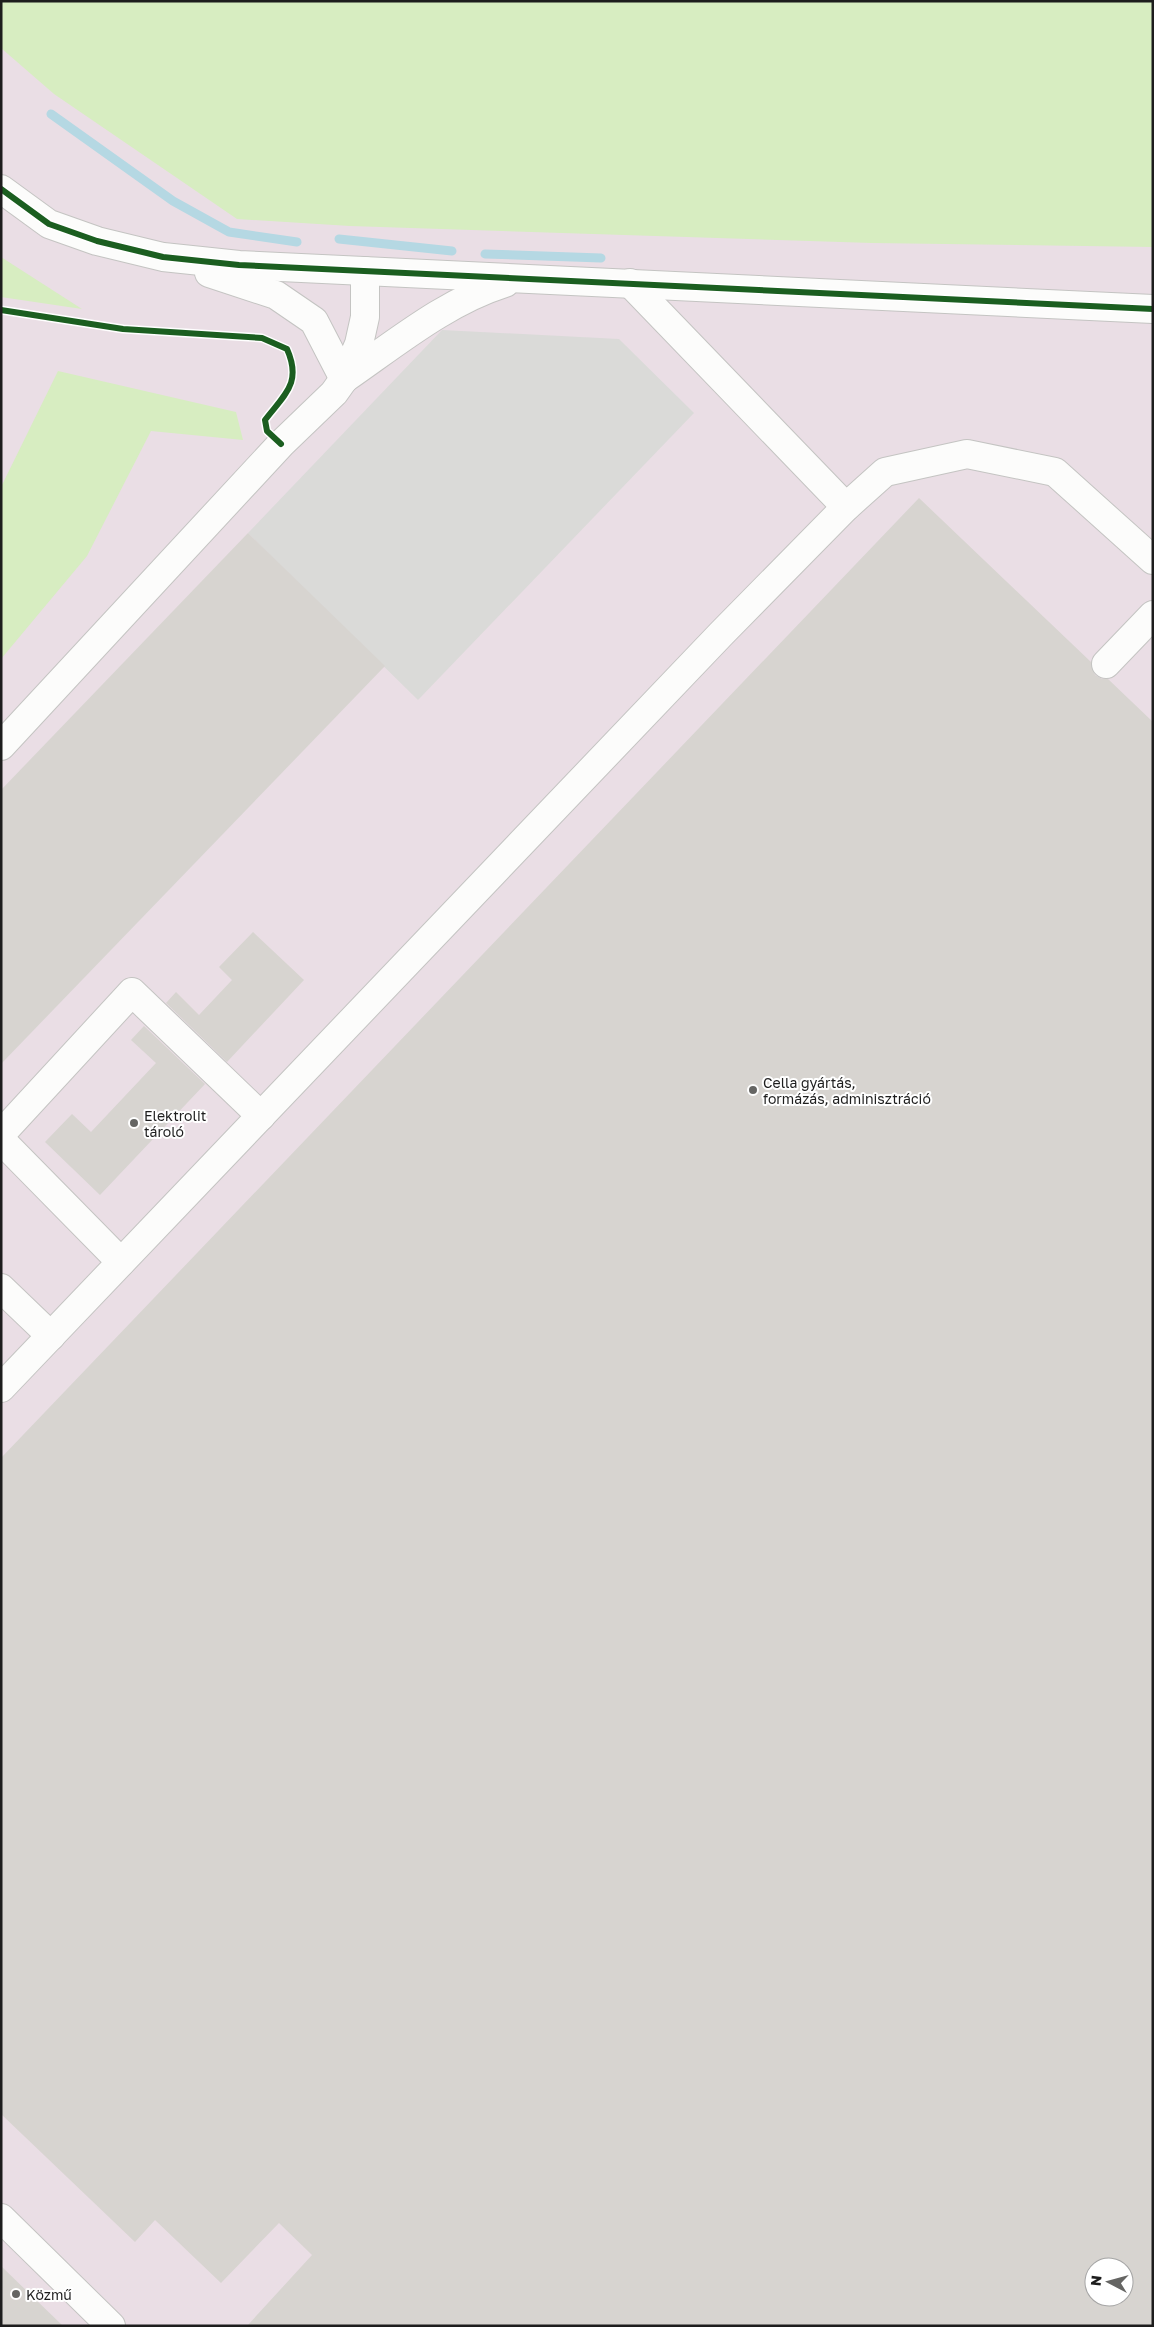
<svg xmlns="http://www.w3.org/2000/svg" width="1154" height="2327" viewBox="0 0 1154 2327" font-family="'Golos Text',sans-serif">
	<rect width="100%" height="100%" fill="#ecebe6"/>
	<path fill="#eadee5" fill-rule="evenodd" d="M1,1h1152v2325h-1152zM1094,2267h30v30h-30z"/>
	<g fill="#d7edc1">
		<polygon points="1,1 1153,1 1153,247 872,243 350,226 237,219 54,94 1,48"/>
		<polygon points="1,257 82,309 1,297"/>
		<polygon points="58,371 236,412 243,440 151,431 87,556 1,659 1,487"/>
	</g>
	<polygon fill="#dadad8" points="442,330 619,339 694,413 418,700 248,533"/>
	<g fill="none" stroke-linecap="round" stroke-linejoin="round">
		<g stroke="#b5d8e3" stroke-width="9">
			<polyline points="51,114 173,201 229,232 297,242"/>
			<polyline points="339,239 452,251"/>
			<polyline points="485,254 601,258"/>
		</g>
	</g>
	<g fill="#d7d4d0" fill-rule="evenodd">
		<path d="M919,498l172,164 4,13 7,4h6l45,43v1604h-906l65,-71 -33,-32 -58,60 -66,-63 -20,22 -134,-128v-656zM1094,2267h30v30h-30z"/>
		<polygon points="248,533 385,666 1,1064 1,790"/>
		<polygon points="253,932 304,980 227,1062 166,1003 176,992 199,1015 232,980 219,967"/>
		<polygon points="144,1026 205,1084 100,1195 45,1142 72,1114 91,1132 156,1063 131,1040"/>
		<polygon points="1,2266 63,2326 1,2326"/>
	</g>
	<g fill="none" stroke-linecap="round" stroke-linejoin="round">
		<defs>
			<g id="minor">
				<polyline points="1,189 49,224 97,241 163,257 239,265 1153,309"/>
				<polyline points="209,273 276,295 314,321 344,379"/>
				<polyline points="630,283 846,507"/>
				<path d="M344,379c51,-35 101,-77 161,-96"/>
				<polyline points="1106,664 1153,615"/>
				<polyline points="1,746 281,444 334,393 344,379 359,344 365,317 365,271"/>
				<polyline points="1,1134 132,992 261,1116"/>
				<polyline points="1,1140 121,1262"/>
				<polyline points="1,1288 51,1336"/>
				<polyline points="1,1388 721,634 846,507 885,472 967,454 1055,472 1153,560"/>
				<polyline points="1,2218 111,2326"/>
			</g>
		</defs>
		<use href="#minor" stroke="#c4c4c2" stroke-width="30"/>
		<use href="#minor" stroke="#fcfcfb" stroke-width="28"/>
		<defs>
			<g id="cycleway">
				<polyline points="1,189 49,224 97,241 163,257 239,265 1153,309"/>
				<path d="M1,310l122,19 139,9 25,11c15,34 -2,45 -22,71l2,11 14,13"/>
			</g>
		</defs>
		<use href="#cycleway" stroke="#fff" stroke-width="9"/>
		<use href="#cycleway" stroke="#1b5e20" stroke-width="6"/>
	</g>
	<g fill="#656563" stroke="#fff" stroke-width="2">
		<circle cx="753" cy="1090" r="5"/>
		<circle cx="134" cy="1123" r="5"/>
		<circle cx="16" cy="2294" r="5"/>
	</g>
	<g text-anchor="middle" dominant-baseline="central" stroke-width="4" stroke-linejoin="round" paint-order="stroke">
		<g font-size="14" fill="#1d1d1d" stroke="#fff" text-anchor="start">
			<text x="763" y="1082">Cella gyártás,<tspan x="763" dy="16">formázás, adminisztráció</tspan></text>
			<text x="144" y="1115">Elektrolit<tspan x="144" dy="16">tároló</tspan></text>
			<text x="26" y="2294">Közmű</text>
		</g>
	</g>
	<rect width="1154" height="2327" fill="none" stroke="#1d1d1d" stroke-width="5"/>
	<g transform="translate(1109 2282) rotate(276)"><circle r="24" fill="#ffffff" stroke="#a5a5a5"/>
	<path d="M0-4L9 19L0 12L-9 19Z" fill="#656563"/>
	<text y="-8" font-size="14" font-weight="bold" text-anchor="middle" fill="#1d1d1d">N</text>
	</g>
</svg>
